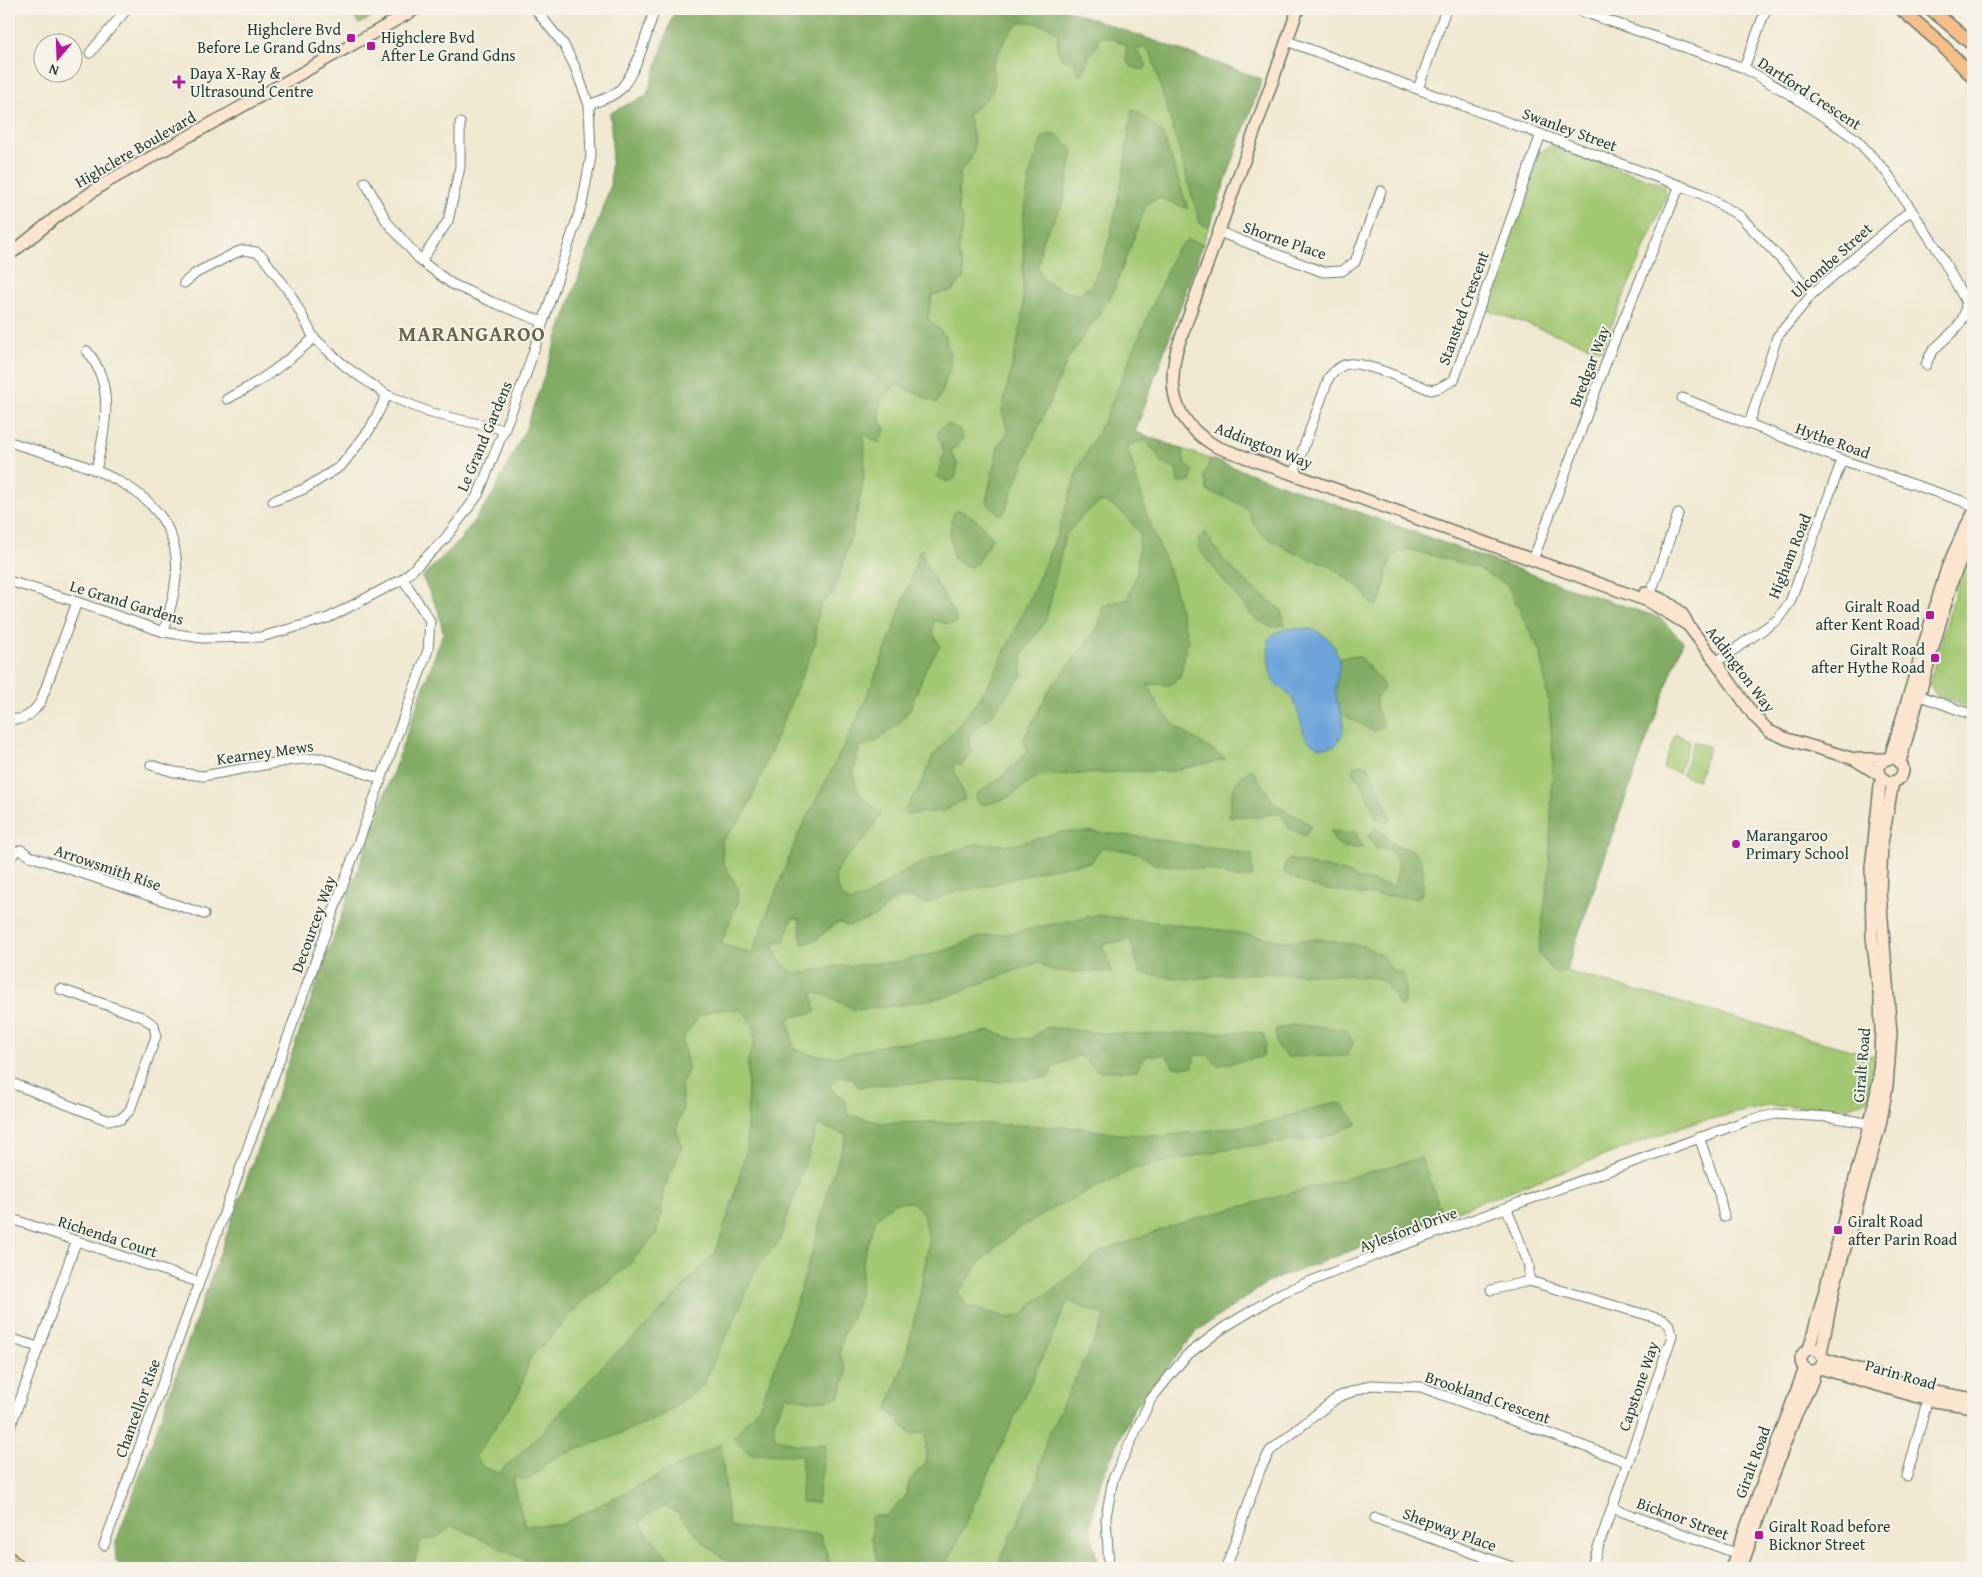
<svg xmlns="http://www.w3.org/2000/svg" width="1982" height="1577" viewBox="0 0 1982 1577" font-family="'Gentium Book Plus',serif">
	<rect width="100%" height="100%" fill="#f7f3e8"/>
	<filter id="ink" filterUnits="userSpaceOnUse"><feTurbulence type="fractalNoise" baseFrequency=".02" numOctaves="2"/><feDisplacementMap in="SourceGraphic" scale="10" xChannelSelector="R" yChannelSelector="G"/><feConvolveMatrix kernelMatrix="1 2 1 2 8 2 1 2 1" color-interpolation-filters="sRGB"/></filter>
	<filter id="wash" filterUnits="userSpaceOnUse"><feTurbulence type="fractalNoise" baseFrequency=".0096" numOctaves="4" result="noise"/><feDisplacementMap in="SourceGraphic" scale="20" xChannelSelector="R" yChannelSelector="G"/><feGaussianBlur stdDeviation="1.12" result="paint"/><feColorMatrix in="noise" values="0 0 0 0 0 0 0 0 0 0 0 0 0 0 0 0 0 1.4 0 .05"/><feComposite in="paint" operator="in"/></filter>
	<g filter="url(#wash)">
		<rect width="100%" height="100%" fill="#f0e8d0"/>
		<g fill="#a3c872" stroke="#618253">
			<polygon points="350,9 385,9 359,24"/>
			<polygon points="987,9 1064,9 1262,79 1135,432 1561,585 1660,618 1683,641 1617,821 1566,971 1876,1057 1869,1099 1851,1107 1768,1106 1689,1124 1270,1281 1197,1331 1133,1410 1100,1480 1090,1525 1098,1568 333,1568"/>
			<polygon points="1551,146 1665,185 1666,197 1601,350 1484,309 1540,152"/>
			<polygon points="1973,550 1973,709 1937,696 1929,684 1961,573"/>
			<polygon points="1675,734 1690,740 1679,773 1663,768"/>
			<polygon points="1694,741 1709,747 1698,780 1682,775"/>
		</g>
		<g fill="#82ac64" stroke="#50744c" fill-rule="evenodd">
			<path d="M675,9h389l198,70 -53,148 -9,-4 -49,-170 -6,-5h-7l-1,3 10,14 -3,5c-17,-2 -20,-9 -17,-25l-16,-7 -13,-1 -1,9 -8,10 -7,18 -4,-1 -4,-10 -13,-4 -3,-9v-18c-13,-8 -23,-10 -37,-10 -15,12 -22,28 -29,45 10,26 -8,32 -24,49 6,24 13,36 -8,55l-2,41 6,8 -6,32 5,14 1,11 -12,14 -20,4 -4,24 17,16 7,29 -15,39 -42,-19 -16,22 1,15 5,9 -6,13 -15,-9 -2,3 3,10 -1,31 -13,60 -17,54 -14,14 -4,19v16l-70,171 -24,29 1,21 14,25 1,15 -17,42 31,10 45,-117 49,-95 19,-41 28,-70 27,-81 2,-1 2,12 32,57v5l-8,1 -14,-4 -2,11 8,15 -14,22 -16,41 -10,13 -23,19 -17,6c-11,35 -8,43 21,67 -5,7 -9,16 -15,23 -11,16 -39,28 -28,51 4,8 6,11 13,14l20,-8 29,-21 33,-15 43,-14 37,1 48,-13h30l41,4 120,18v23l-16,1 -25,-8 -57,-6 -15,-11 -37,-6 -11,15 -48,8 -60,17 -30,5 -30,13 -10,-8 -17,1 -19,18 -28,10 -11,-4 -24,19 -12,3 -3,-26h-7l-8,23 -11,3 6,15 11,13 14,1 29,-6 71,-6 40,-10 35,-14 32,-4 86,-18 131,16 54,10 37,-2 45,7 20,11 8,14 11,2c5,14 0,17 1,31l-4,3c-4,-6 -12,-22 -17,-26 -9,-9 -144,-8 -164,-6 -9,1 -18,4 -27,4 -17,0 -36,-4 -53,-6l-8,-33 -29,4 10,28 -59,-1 -15,-9 -90,34 -47,9 -46,5 -27,-14 -16,-4 4,20 -28,6 6,31 18,6 24,2 49,-12 58,-6 48,-8 20,7 19,1 17,-12 53,6 41,1 105,-2 17,2 3,10 -4,13 -44,8 -10,-10h-14l-1,12h-20l-7,-13 -21,2 -9,15h-38l-19,-16 -27,13 -3,9 -52,5 -27,-2 -30,3 -50,1 -32,3 -5,-9 -13,-2 -11,11 15,12 5,16 33,8 54,-1 104,4 43,2 35,6 44,2 99,-12 72,-21 10,1 14,20 -35,14 -90,10 -96,20 -79,38 -41,24 -34,30 -24,33 9,13 42,12 14,-3 12,-14 13,-7 52,-42 80,-29 241,-65 22,58 -173,65 -73,50 -64,79 -32,70 -11,45 8,43h-102l40,-85 11,-46 59,-121 -38,-15 -119,258 -1,9h-69l-7,-28 -1,-24h15l19,-19 5,-17 16,-17v-30l-15,1 -24,-25 18,-49 15,-66 9,-54 -7,-28 -10,-10 -19,1 -17,16 -12,36 -6,48 -15,32 -3,19 7,19 -8,24c-22,6 -31,4 -53,-2l-12,27v15l25,8 27,-1 -9,59 -16,-1 1,-47 -52,-1 -17,-16 27,-33 20,-52 32,-100 18,-70 17,-48 -29,-10 -39,117 -25,29 -8,23 -43,91 -36,28 -57,25 -59,21 -22,21 -15,-3v11l11,37h35l161,-81 8,83 71,5 20,3 12,33h-96l-30,-23 -28,-32 -12,-7 -18,8 -8,11 38,43h-136l-90,-43 -14,12 -17,4 -9,27h-290l-6,-7 -1,-16 328,-912 -5,-23 -16,-33 38,-37 33,-46 33,-66 84,-241 2,-43 -2,-31 37,-18zM718,1009l24,1 11,14 2,17 -7,18 -1,90 -17,61 -14,41 -63,69 -47,42 -65,72 -42,39 -15,-5 -9,-11 45,-66 10,-33 21,-21 32,-36 45,-35 28,-32 6,-23 1,-20 19,-44 -6,-17 7,-22 -2,-25 8,-14 -7,-29 17,-24z"/>
			<polygon points="1132,110 1138,112 1162,132 1188,209 1160,198 1147,203 1112,295 1068,359 1030,447 1004,513 1000,515 986,502 998,446 1008,432 1002,411 1023,316 1023,218 1030,174 1043,135 1057,135 1073,150 1063,203 1042,241 1038,268 1043,280 1066,292 1078,294 1091,285 1101,265 1109,241 1123,176"/>
			<path d="M1188,240l15,4 -68,188 47,17 2,12 9,11 -3,10h-12l-2,-13 -15,-6 -3,-8 -13,-15 -18,6 19,66 26,67 16,61 -8,37 -10,8 -22,-1 12,25 18,19 48,31 -54,12h-36l-97,5 -32,22 -22,7 -7,-2 -2,-9 20,-13 32,-29 -5,-12 28,-53 35,-43 12,-17 5,-21 25,-7 9,-27 3,-38c-11,-14 -22,-30 -40,-32l-17,13 -18,21 -19,84 -24,35v20l-31,41 -23,19 3,4 -3,6 4,7 -3,5 -8,8 -7,-2 -1,4 12,32 -21,12 -37,3 -3,-4 14,-20 15,-34 48,-59 16,-29 37,-79 23,-54 21,-66 28,-53 70,-167z"/>
			<polygon points="949,424 959,429 963,437 960,444 950,451 958,464 956,477 951,481 945,481 937,476 944,452 937,433 941,428"/>
			<path d="M1210,459l351,126 99,33 23,23 -66,180 -51,150 -11,2 -17,-20 11,-80 4,-116 -3,-44 -9,-59 -34,-69 -31,-18 -69,-18c-4,2 -10,5 -13,8 -12,14 -6,37 -18,49l-5,-2 -9,-14 -33,-25 -37,-13 -29,-17 -10,-12 -6,-14 -19,-11 -21,-7 -3,-16z"/>
			<path d="M959,510c15,6 24,15 33,28l-15,25 -6,4 -10,-3 -8,-7c-2,-15 -6,-32 2,-46z"/>
			<polygon points="1205,532 1224,561 1252,587 1281,610 1285,625 1272,627 1255,619 1200,551 1198,538"/>
			<polygon points="1349,656 1360,657 1381,681 1384,689 1376,697 1376,706 1384,726 1373,731 1341,713 1335,693 1339,659"/>
			<polygon points="1359,765 1367,765 1380,791 1391,821 1377,820 1364,789 1353,772 1354,767"/>
			<path d="M1252,769l23,35 36,21 -6,11 -16,-8 -9,-16 -20,5 -31,-1c2,-21 3,-37 23,-47z"/>
			<path d="M1376,828c6,4 16,16 21,18 4,2 11,1 15,4 14,8 12,30 10,44l-5,4c-44,-4 -94,-1 -133,-25l1,-9 4,-5 59,14 8,5 38,9 5,-23 -10,-15 -13,-1 -8,-12z"/>
			<polygon points="1330,831 1348,833 1355,831 1363,848 1341,847 1334,840"/>
			<polygon points="1291,1025 1346,1029 1353,1043 1347,1056 1287,1057 1277,1046 1275,1030"/>
		</g>
		<path fill="#6ca4da" stroke="#467087" d="M1286,629c7,0 16,-1 23,0 14,2 29,17 30,32 1,11 -5,24 -3,34 4,22 15,31 -1,51 -38,7 -29,-23 -42,-46 -3,-8 -11,-10 -17,-16 -9,-9 -7,-32 -8,-44l7,-7z"/>
	</g>
	<g filter="url(#ink)">
		<g fill="none" stroke-linecap="round" stroke-linejoin="round">
			<defs>
				<g id="street">
					<path d="M1575,9l169,59 52,30 60,41 31,34 52,79 27,50c0,33 -33,36 -40,63"/>
					<polyline points="1287,41 1700,193 1740,216 1813,293"/>
					<polyline points="90,53 127,9"/>
					<polyline points="1744,68 1766,9"/>
					<polyline points="1418,89 1446,9"/>
					<path d="M589,105c12,-5 27,-9 34,-19 17,-22 23,-52 32,-77"/>
					<polyline points="365,182 387,222 421,261 452,284 492,302 543,322"/>
					<polyline points="1219,232 1323,272 1342,271 1355,262 1381,191"/>
					<polyline points="421,261 448,221 460,167 460,123"/>
					<polyline points="184,283 196,273 235,253 243,250 256,252 262,256 290,293 314,338 346,367 387,395 431,413 505,430"/>
					<path d="M87,351c29,35 18,78 9,119"/>
					<polyline points="1682,398 1842,460 1962,501 1973,507"/>
					<path d="M227,399c35,-18 57,-35 87,-61"/>
					<polyline points="1749,424 1777,337 1813,293 1911,210"/>
					<path d="M13,443c61,20 154,37 163,114 3,24 -6,52 -12,75"/>
					<path d="M1294,474l35,-97c5,-5 11,-12 19,-13 17,-3 64,19 83,26l8,-2 15,-8 87,-246"/>
					<polyline points="273,501 304,489 341,466 370,429 387,395"/>
					<polyline points="1533,560 1610,352 1680,185"/>
					<polyline points="9,581 77,602 164,632 202,638 261,637 328,618 403,579 444,540 478,495 524,380 582,204 591,156 589,105 575,67 564,45 535,9"/>
					<polyline points="1649,599 1678,514"/>
					<polyline points="1716,662 1777,620 1790,602 1842,460"/>
					<polyline points="1915,694 1973,715"/>
					<path d="M9,718c14,5 25,-6 32,-17l36,-99"/>
					<polyline points="151,765 174,772 203,776 292,760 322,758 381,779"/>
					<polyline points="9,860 15,852 21,850 30,856 204,914"/>
					<polyline points="9,1082 107,1120 121,1119 130,1110 156,1036 154,1025 142,1017 60,989"/>
					<polyline points="1699,1137 1719,1194 1724,1217"/>
					<polyline points="1507,1209 1529,1265 1529,1281"/>
					<polyline points="9,1218 198,1282"/>
					<polyline points="1491,1290 1529,1281 1664,1320 1670,1326 1672,1336 1591,1568"/>
					<polyline points="9,1338 38,1347"/>
					<polyline points="9,1431 76,1242"/>
					<polyline points="1907,1476 1929,1394"/>
					<polyline points="1612,1508 1741,1555"/>
					<polyline points="1375,1518 1515,1568"/>
					<polyline points="104,1545 428,650 430,621 403,579"/>
					<polyline points="1109,1568 1106,1517 1113,1479 1151,1399 1186,1356 1223,1328 1281,1293 1389,1250 1749,1120 1776,1114 1829,1117 1874,1124"/>
					<polyline points="1226,1568 1260,1470 1270,1451 1338,1397 1370,1385 1421,1387 1627,1462"/>
				</g>
				<g id="secondary">
					<path d="M1298,9l-121,340c-11,44 0,75 40,98l431,154 40,24 28,37 38,54 15,15 18,8 67,20 27,17"/>
					<polyline points="9,255 59,215 105,183 416,9"/>
					<path d="M1645,593c17,5 38,15 43,32"/>
					<polyline points="1890,758 1947,568 1964,530 1973,514"/>
					<circle cx="1891" cy="770" r="12"/>
					<polyline points="1854,759 1888,759"/>
					<polyline points="1900,762 1953,578 1973,532"/>
					<circle cx="1812" cy="1360" r="11"/>
					<polyline points="1809,1349 1870,1123 1879,1080 1881,1031 1880,1001 1872,937 1871,868 1880,786 1882,777"/>
					<polyline points="1821,1353 1834,1287 1880,1125 1887,1086 1891,1034 1880,893 1882,843 1893,782"/>
					<polyline points="1824,1359 1930,1391 1973,1399"/>
					<polyline points="1820,1368 1928,1400 1973,1407"/>
					<polyline points="1731,1568 1805,1368"/>
					<path d="M1741,1568c18,-50 34,-102 54,-151 5,-13 19,-33 19,-46"/>
				</g>
				<g id="primary">
					<polyline points="1901,9 1940,43 1973,77"/>
					<polyline points="1931,9 1973,45"/>
					<polyline points="9,1558 20,1568"/>
				</g>
			</defs>
			<use href="#street" stroke="#68796b" stroke-width="11"/>
			<use href="#secondary" stroke="#68796b" stroke-width="14"/>
			<use href="#primary" stroke="#68796b" stroke-width="15"/>
			<use href="#street" stroke="#fff" stroke-width="9"/>
			<use href="#secondary" stroke="#fbe5cf" stroke-width="11"/>
			<use href="#primary" stroke="#f6be87" stroke-width="12"/>
		</g>
	</g>
	<g fill="#b5179e" stroke="#f7f3e8" stroke-width="2">
		<rect x="346" y="33" width="10" height="10" rx="2.5"/>
		<rect x="366" y="41" width="10" height="10" rx="2.5"/>
		<path d="M176.5 74.5h5v5h5v5h-5v5h-5v-5h-5v-5h5z"/>
		<rect x="1925" y="610" width="10" height="10" rx="2.5"/>
		<rect x="1930" y="653" width="10" height="10" rx="2.5"/>
		<circle cx="1736" cy="844" r="5"/>
		<rect x="1833" y="1225" width="10" height="10" rx="2.5"/>
		<rect x="1754" y="1530" width="10" height="10" rx="2.5"/>
	</g>
	<g text-anchor="middle" dominant-baseline="central" stroke-width="4" stroke-linejoin="round" paint-order="stroke">
		<g font-size="16" fill="#1f3d34" stroke="#f7f3e8" text-anchor="start">
			<text x="341" y="29" text-anchor="end">Highclere Bvd<tspan x="341" dy="18">Before Le Grand Gdns</tspan></text>
			<text x="381" y="37">Highclere Bvd<tspan x="381" dy="18">After Le Grand Gdns</tspan></text>
			<text x="190" y="73">Daya X-Ray &amp;<tspan x="190" dy="18">Ultrasound Centre</tspan></text>
			<text x="1920" y="606" text-anchor="end">Giralt Road<tspan x="1920" dy="18">after Kent Road</tspan></text>
			<text x="1925" y="649" text-anchor="end">Giralt Road<tspan x="1925" dy="18">after Hythe Road</tspan></text>
			<text x="1746" y="835">Marangaroo<tspan x="1746" dy="18">Primary School</tspan></text>
			<text x="1848" y="1221">Giralt Road<tspan x="1848" dy="18">after Parin Road</tspan></text>
			<text x="1769" y="1526">Giralt Road before<tspan x="1769" dy="18">Bicknor Street</tspan></text>
		</g>
		<g font-size="16" fill="#1f3d34" stroke="#f7f3e8">
			<text transform="translate(1810 93) rotate(33)">Dartford Crescent</text>
			<text transform="translate(1570 129) rotate(20)">Swanley Street</text>
			<text transform="translate(135 149) rotate(-30)">Highclere Boulevard</text>
			<text transform="translate(1285 240) rotate(19)">Shorne Place</text>
			<text transform="translate(1831 260) rotate(-42)">Ulcombe Street</text>
			<text transform="translate(1463 308) rotate(-70)">Stansted Crescent</text>
			<text transform="translate(1589 366) rotate(-69)">Bredgar Way</text>
			<text transform="translate(484 436) rotate(-67)">Le Grand Gardens</text>
			<text transform="translate(1833 440) rotate(20)">Hythe Road</text>
			<text transform="translate(1264 445) rotate(21)">Addington Way</text>
			<text transform="translate(1789 556) rotate(-68)">Higham Road</text>
			<text transform="translate(127 602) rotate(17)">Le Grand Gardens</text>
			<text transform="translate(1741 669) rotate(53)">Addington Way</text>
			<text transform="translate(265 752) rotate(-8)">Kearney Mews</text>
			<text transform="translate(108 867) rotate(19)">Arrowsmith Rise</text>
			<text transform="translate(313 924) rotate(-70)">Decourcey Way</text>
			<text transform="translate(1861 1065) rotate(-85)">Giralt Road</text>
			<text transform="translate(1408 1229) rotate(-20)">Aylesford Drive</text>
			<text transform="translate(108 1236) rotate(18)">Richenda Court</text>
			<text transform="translate(1901 1374) rotate(16)">Parin Road</text>
			<text transform="translate(1638 1386) rotate(-71)">Capstone Way</text>
			<text transform="translate(1488 1397) rotate(19)">Brookland Crescent</text>
			<text transform="translate(137 1408) rotate(-70)">Chancellor Rise</text>
			<text transform="translate(1752 1462) rotate(-70)">Giralt Road</text>
			<text transform="translate(1683 1518) rotate(20)">Bicknor Street</text>
			<text transform="translate(1450 1529) rotate(20)">Shepway Place</text>
		</g>
		<g font-size="21" font-weight="bold" letter-spacing="1" fill="#646649" stroke="#f7f3e8">
			<text x="472" y="333">MARANGAROO</text>
		</g>
	</g>
	<rect width="1982" height="1577" fill="none" stroke="#f7f3e8" stroke-width="30"/>
	<g transform="translate(58 58) rotate(199)"><circle r="24" fill="#f7f3e8" stroke="#a1aaa0"/>
	<path d="M0-4L9 19L0 12L-9 19Z" fill="#b5179e"/>
	<text y="-8" font-size="14" font-weight="bold" text-anchor="middle" fill="#1f3d34">N</text>
	</g>
</svg>
